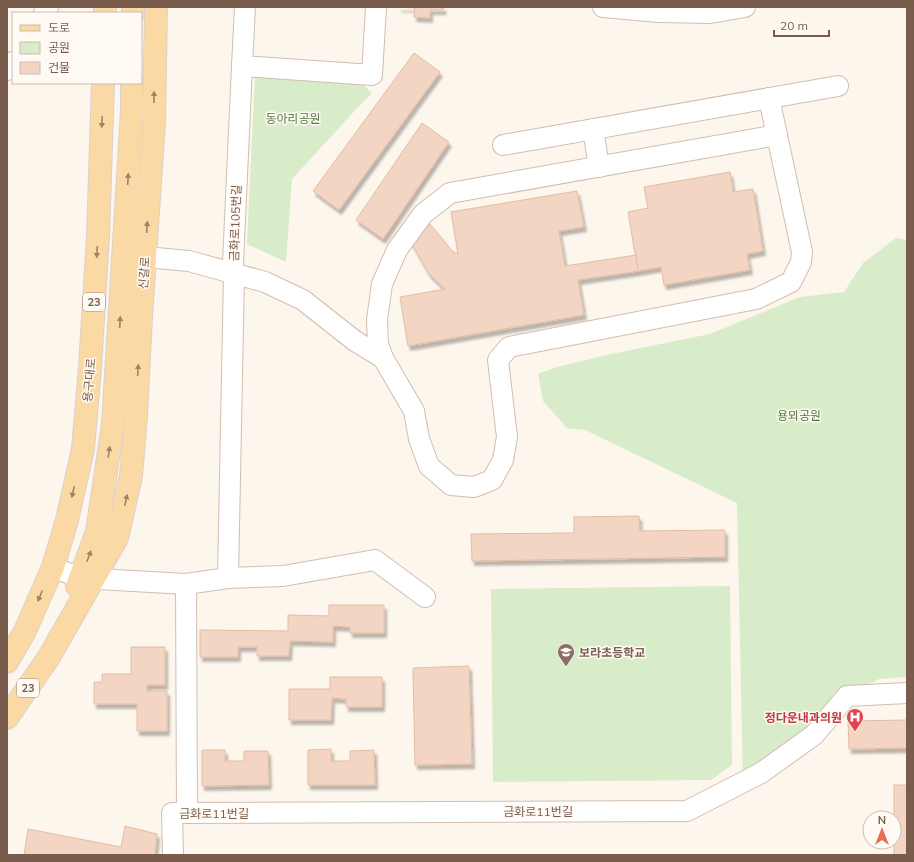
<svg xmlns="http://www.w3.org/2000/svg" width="914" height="862" viewBox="0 0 914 862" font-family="Mulish,'Noto Sans KR',sans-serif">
	<defs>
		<filter id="shadow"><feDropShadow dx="2.5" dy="4.5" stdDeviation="1" flood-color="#0004"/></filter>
	</defs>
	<rect width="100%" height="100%" fill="#fdf6ec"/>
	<g fill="#d8ecc9">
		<polygon points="255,74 361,83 372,93 361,104 292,179 286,262 247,244"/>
		<polygon points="896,238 907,240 907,677 879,679 847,696 743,782 737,503 585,430 567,428 543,401 538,374 557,367 611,354 710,334 800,297 844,292 863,263"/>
		<polygon points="730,586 732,765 711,780 493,782 491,589"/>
	</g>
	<g fill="#f3d5c3" stroke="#e6bba3" filter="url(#shadow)">
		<polygon points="399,7 444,7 443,10 430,10 430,18 414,17 415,8"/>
		<polygon points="414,53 440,72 339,210 313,191"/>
		<polygon points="422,123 449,142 383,239 356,220"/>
		<polygon points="730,172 733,192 753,189 763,251 747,254 750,270 664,285 661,267 638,271 628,212 648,208 644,187"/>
		<polygon points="577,191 584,227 559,231 565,266 636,255 638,271 578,280 584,315 408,346 400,297 445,289 429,274 410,241 430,224 452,251 458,254 451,212"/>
		<polygon points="639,516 640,531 725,530 725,557 472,561 471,534 574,533 574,517"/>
		<polygon points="329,605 384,605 384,633 350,633 350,627 333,626 333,642 290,641 289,656 257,656 257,647 238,647 238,657 200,657 200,630 288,631 288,615 329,616"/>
		<polygon points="131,647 165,647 165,685 147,685 147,691 167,691 167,731 137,731 137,704 94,704 94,682 102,682 102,674 131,674"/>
		<polygon points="469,666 472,764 415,765 413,668"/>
		<polygon points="330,677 382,677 382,707 346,707 346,699 332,698 331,720 289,720 289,689 330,689"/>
		<polygon points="907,720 907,748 849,749 848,721"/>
		<polygon points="331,749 331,761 350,761 350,751 374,750 375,785 308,785 308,750"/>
		<polygon points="202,750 225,750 225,761 244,761 244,751 268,751 269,785 202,786"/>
		<rect x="894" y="785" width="13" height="70"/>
		<polygon points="125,826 157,834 155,855 24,855 28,829 121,847"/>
	</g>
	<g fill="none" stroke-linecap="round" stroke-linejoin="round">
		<defs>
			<g id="minor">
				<polyline points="603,7 659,12 710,13 745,7"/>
				<polyline points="44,13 48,7"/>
				<polyline points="242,66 245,7"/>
				<polyline points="7,70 13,62"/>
				<polyline points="593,129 599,167"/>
				<polyline points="503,145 838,86"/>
				<polyline points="145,257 189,261 265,282 303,300 355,341 383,358 414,411 419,439 429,466 451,485 474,487 492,480 503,460 507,437 498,360 509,347 756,299 791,282 801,262 802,252 769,98"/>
				<polyline points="383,358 378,344 377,320 382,284 397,250 423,214 450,193 777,135"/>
				<polyline points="53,567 80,578 186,584 228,578 283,576 375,560 425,597"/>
				<polyline points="228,578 234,274 233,263 242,66 372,75 376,7"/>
				<polyline points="186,584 187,813"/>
				<polyline points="173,855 172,813 687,811 761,773 814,735 847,696 907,693"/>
			</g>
			<g id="major">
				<polyline points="105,13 105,7"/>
				<polyline points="133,13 133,7"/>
				<polyline points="77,586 97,532 113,424 132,111 132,83"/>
				<polyline points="7,662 25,631 53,567 67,520 83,449 90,368 98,236 103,83"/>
				<polyline points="7,718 49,657 117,538 131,476 136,416 141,317 154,122 156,7"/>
			</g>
		</defs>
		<use href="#minor" stroke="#d1beb0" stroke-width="22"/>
		<use href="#major" stroke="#dad1cd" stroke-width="24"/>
		<use href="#minor" stroke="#fff" stroke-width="20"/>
		<use href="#major" stroke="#fbd9a5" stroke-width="22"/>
	</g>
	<defs><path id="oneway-solid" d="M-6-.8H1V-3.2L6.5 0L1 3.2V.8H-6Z"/></defs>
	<g fill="#a18267">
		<use href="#oneway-solid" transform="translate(154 97) rotate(-89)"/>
		<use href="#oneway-solid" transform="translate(102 122) rotate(92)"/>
		<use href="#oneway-solid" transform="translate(128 179) rotate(-87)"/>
		<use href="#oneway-solid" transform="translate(147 227) rotate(-86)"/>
		<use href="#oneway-solid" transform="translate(97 252) rotate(93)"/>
		<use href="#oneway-solid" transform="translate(120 322) rotate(-87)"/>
		<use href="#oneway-solid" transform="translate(138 370) rotate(-87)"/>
		<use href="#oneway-solid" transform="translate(109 452) rotate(-82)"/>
		<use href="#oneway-solid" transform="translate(73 492) rotate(102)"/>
		<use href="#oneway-solid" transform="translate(126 500) rotate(-78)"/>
		<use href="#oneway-solid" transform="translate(89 556) rotate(-70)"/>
		<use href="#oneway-solid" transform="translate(40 596) rotate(113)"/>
	</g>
	<defs>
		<symbol id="school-pin" viewBox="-11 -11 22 30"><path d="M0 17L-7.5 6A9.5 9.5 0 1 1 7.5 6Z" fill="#8d6e63" stroke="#fffaf3"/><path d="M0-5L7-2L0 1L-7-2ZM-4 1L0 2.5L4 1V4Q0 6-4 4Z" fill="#fff"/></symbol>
		<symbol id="hospital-pin" viewBox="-11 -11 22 30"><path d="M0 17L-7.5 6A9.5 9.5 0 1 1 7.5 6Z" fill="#e0444e" stroke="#fffaf3"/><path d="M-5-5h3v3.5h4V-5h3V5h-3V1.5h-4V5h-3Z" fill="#fff"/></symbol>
	</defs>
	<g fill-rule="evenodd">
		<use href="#school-pin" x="556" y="642" width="20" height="27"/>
		<use href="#hospital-pin" x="845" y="707" width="20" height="27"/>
	</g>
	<g text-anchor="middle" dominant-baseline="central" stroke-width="3" stroke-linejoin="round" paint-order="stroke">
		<g fill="#fffaf3" stroke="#a28b7f" stroke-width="1">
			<rect x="83" y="293" width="22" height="18" rx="3"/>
			<rect x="17" y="679" width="22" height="18" rx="3"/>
		</g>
		<g font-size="11" font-weight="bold" fill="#7a5c4d">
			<text x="94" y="302">23</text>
			<text x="28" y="688">23</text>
		</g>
		<g font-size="12" fill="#537a41" stroke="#fffaf3">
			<text x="293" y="118">동아리공원</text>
			<text x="799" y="415">용뫼공원</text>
		</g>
		<g font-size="12" fill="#7a5c4d" stroke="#fffaf3">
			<text transform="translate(235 223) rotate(-88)">금화로105번길</text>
			<text transform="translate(144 273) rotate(-86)">신갈로</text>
			<text transform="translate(89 380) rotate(-85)">용구대로</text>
			<text x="538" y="811">금화로11번길</text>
			<text x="214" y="813">금화로11번길</text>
		</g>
		<g font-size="12" font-weight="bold" fill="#785e54" stroke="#fffaf3" text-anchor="start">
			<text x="579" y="652">보라초등학교</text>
		</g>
		<g font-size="12" font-weight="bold" fill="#be3a42" stroke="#fffaf3" text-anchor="end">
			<text x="842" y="717">정다운내과의원</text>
		</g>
	</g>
	<rect width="914" height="862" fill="none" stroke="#7a5c4d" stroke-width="16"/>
	<rect x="12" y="12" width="130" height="72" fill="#fffaf3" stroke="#cabbb1"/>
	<rect x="20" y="25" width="20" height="6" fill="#fbd9a5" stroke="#cabbb1"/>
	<text x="48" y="32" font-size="12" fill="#7a5c4d">도로</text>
	<rect x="20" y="42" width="20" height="12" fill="#d8ecc9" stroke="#cabbb1"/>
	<text x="48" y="52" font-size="12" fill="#7a5c4d">공원</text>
	<rect x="20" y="62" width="20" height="12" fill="#f3d5c3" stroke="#cabbb1"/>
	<text x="48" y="72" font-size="12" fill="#7a5c4d">건물</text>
	<g transform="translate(882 830)"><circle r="19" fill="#fffaf3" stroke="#cabbb1"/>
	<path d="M0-3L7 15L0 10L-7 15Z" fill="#e76f51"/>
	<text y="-6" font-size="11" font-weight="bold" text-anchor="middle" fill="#7a5c4d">N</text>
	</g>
	<path d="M774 30v6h55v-6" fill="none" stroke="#7a5c4d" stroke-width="2"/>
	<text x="780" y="30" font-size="12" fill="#7a5c4d" stroke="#fffaf3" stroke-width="3" paint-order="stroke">20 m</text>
</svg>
